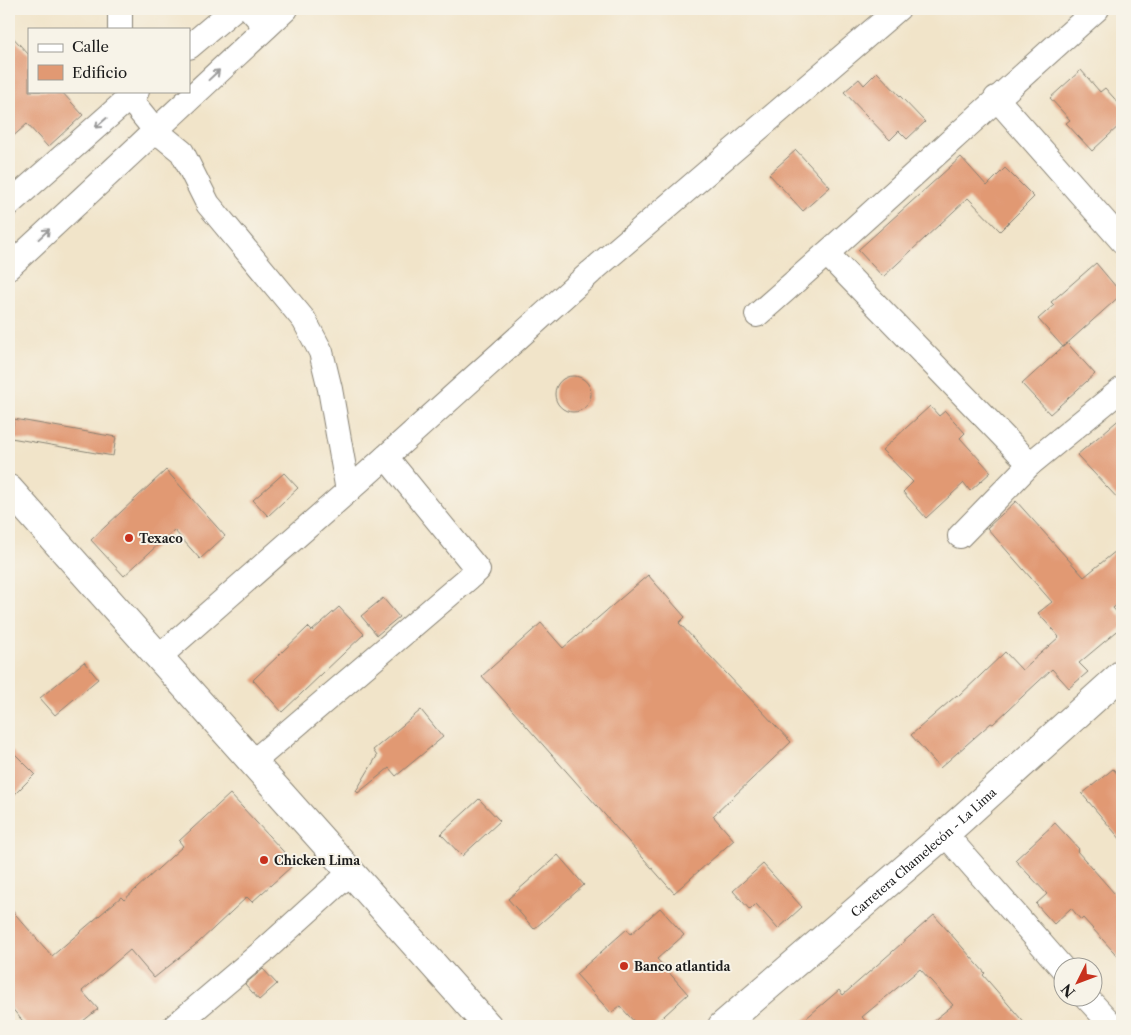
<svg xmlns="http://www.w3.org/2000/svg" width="1131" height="1035" viewBox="0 0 1131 1035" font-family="'Libre Caslon Text',serif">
	<rect width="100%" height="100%" fill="#f7f3e8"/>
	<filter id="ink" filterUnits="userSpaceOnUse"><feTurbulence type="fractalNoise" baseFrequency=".02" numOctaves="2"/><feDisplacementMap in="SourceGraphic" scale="10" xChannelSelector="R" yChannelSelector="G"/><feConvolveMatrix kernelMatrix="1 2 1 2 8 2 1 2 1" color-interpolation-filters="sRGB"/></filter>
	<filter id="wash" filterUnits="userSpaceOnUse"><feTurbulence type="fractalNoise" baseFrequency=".0096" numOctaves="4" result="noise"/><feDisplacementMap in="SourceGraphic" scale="20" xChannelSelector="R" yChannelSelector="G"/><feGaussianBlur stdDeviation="1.12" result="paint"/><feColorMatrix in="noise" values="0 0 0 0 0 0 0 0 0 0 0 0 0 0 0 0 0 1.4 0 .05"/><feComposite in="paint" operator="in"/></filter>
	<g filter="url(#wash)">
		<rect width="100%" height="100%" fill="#f1e4c9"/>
		<g id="blocks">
			<g fill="#e19973">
				<polygon points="9,33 29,55 29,91 61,91 83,115 48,147 27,124 9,140"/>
				<polygon points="1081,70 1100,92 1105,88 1122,107 1122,123 1092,151 1066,123 1070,120 1050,98"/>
				<polygon points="877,72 925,122 907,139 899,131 890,140 844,92 859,79 864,85"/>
				<polygon points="796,150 830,187 803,211 769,174"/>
				<polygon points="961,157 987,186 1005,168 1034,197 1000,231 968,198 883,277 858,250"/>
				<polygon points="1096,263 1122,294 1063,347 1038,319 1054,305 1051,302"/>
				<polygon points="1067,343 1095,374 1050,414 1022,384"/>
				<circle cx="573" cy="394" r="18"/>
				<polygon points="930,406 939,416 945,411 965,433 960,438 991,472 970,491 964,483 926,518 903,492 913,482 882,450"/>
				<polygon points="1122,417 1122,503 1077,455"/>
				<polygon points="14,419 116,437 113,456 11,438"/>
				<polygon points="166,470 225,536 200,559 174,530 124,576 91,540"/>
				<polygon points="284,473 298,488 268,516 253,500"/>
				<polygon points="1016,501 1084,577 1122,546 1122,601 1113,608 1122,618 1122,627 1079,663 1088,672 1069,688 1052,669 993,724 991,723 940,768 911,735 957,695 958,697 1005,652 1022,670 1059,637 1038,613 1052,602 987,528"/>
				<polygon points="648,575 685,617 679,623 791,742 713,816 734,840 674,893 482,676 541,623 563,648"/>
				<polygon points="383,598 399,617 377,635 361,616"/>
				<polygon points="339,607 364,634 282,712 253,680 308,627 312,631"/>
				<polygon points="84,662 98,679 55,715 40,698"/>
				<polygon points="421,710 443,737 396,776 389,768 358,793 356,791 377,756 373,750"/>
				<polygon points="9,748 35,774 9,800"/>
				<polygon points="1113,769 1122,779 1122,841 1082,794"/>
				<polygon points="230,794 294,863 290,866 291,867 252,902 247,897 199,942 154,978 130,950 82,991 98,1009 77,1026 27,1026 9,1005 9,907 52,956 121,897 124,900 183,846 179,841"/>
				<polygon points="479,799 500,821 462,856 441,834"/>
				<polygon points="1055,823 1079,849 1077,851 1122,902 1122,961 1083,918 1081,920 1071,908 1054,924 1036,904 1047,894 1015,860"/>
				<polygon points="558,855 584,885 534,929 508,899"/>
				<polygon points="763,864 802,907 778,929 756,904 750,910 733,891"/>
				<polygon points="660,908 684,935 657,959 688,994 653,1026 638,1026 620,1006 611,1013 576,974 627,929 631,934"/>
				<polygon points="934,915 985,973 983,975 1027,1026 927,1026 953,1005 920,969 862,1017 870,1026 797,1026 839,990 843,995"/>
				<polygon points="263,969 277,984 259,1000 245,984"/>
			</g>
		</g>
	</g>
	<g filter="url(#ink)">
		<use href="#blocks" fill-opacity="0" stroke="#868072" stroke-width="1"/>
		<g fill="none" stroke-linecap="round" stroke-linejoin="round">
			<defs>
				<g id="minor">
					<polyline points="250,9 266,27"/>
					<polyline points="120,29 120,9"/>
					<polyline points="189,47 234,9"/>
					<polyline points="127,91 129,98 155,130 182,152 208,204 304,320 321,352 330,389 348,491"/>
					<polyline points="996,98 1122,241"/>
					<polyline points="9,204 137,91"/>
					<polyline points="827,254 1030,464"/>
					<polyline points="9,267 286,9"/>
					<path d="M757,315c115,-100 226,-205 340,-306"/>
					<polyline points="960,536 1030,464 1122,389"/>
					<polyline points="159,657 348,491 591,272 898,9"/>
					<polyline points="253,762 478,570 386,457"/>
					<polyline points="945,834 1064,970"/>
					<polyline points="1087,998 1113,1026"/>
					<polyline points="175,1026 267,948 351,872"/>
				</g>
				<g id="tertiary">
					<polyline points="9,489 488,1026"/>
					<path id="s1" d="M722,1026l223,-192 177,-160"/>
				</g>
			</defs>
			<use href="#minor" stroke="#868072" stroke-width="26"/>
			<use href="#tertiary" stroke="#868072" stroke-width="30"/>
			<use href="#minor" stroke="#fff" stroke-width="24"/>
			<use href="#tertiary" stroke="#fff" stroke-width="28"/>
		</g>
		<defs><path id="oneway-shaft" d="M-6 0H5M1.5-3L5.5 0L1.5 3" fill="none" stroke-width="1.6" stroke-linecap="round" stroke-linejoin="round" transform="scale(1.25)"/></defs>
		<g stroke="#999">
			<use href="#oneway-shaft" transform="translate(214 75) rotate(-43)"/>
			<use href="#oneway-shaft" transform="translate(101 123) rotate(139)"/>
			<use href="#oneway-shaft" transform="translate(44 234) rotate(-43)"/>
		</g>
	</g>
	<g fill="#c8321e" stroke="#f7f3e8" stroke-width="2">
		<circle cx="129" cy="538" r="5"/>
		<circle cx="264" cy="860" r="5"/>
		<circle cx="624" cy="966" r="5"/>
	</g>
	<g text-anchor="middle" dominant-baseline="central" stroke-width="4" stroke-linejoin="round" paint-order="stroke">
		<g font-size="12" font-weight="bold" fill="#1c1c1c" stroke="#f7f3e8" text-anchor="start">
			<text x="139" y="538">Texaco</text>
			<text x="274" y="860">Chicken Lima</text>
			<text x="634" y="966">Banco atlantida</text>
		</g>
		<g font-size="12" fill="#1c1c1c" stroke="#f7f3e8">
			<text stroke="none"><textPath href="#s1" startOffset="266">Carretera Chamelecón - La Lima</textPath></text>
		</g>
	</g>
	<rect width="1131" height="1035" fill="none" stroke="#f7f3e8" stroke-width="30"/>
	<rect x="28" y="28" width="162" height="65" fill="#f7f3e8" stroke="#9f9d96"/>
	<rect x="38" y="44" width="25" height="8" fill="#ffffff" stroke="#9f9d96"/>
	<text x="72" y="52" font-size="15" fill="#1c1c1c">Calle</text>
	<rect x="38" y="65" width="25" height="15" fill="#e19973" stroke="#9f9d96"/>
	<text x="72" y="78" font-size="15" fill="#1c1c1c">Edificio</text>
	<g transform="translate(1078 982) rotate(228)"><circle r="24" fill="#f7f3e8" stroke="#9f9d96"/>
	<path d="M0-4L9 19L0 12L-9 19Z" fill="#c8321e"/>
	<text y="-8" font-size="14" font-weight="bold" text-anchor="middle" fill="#1c1c1c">N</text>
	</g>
</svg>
